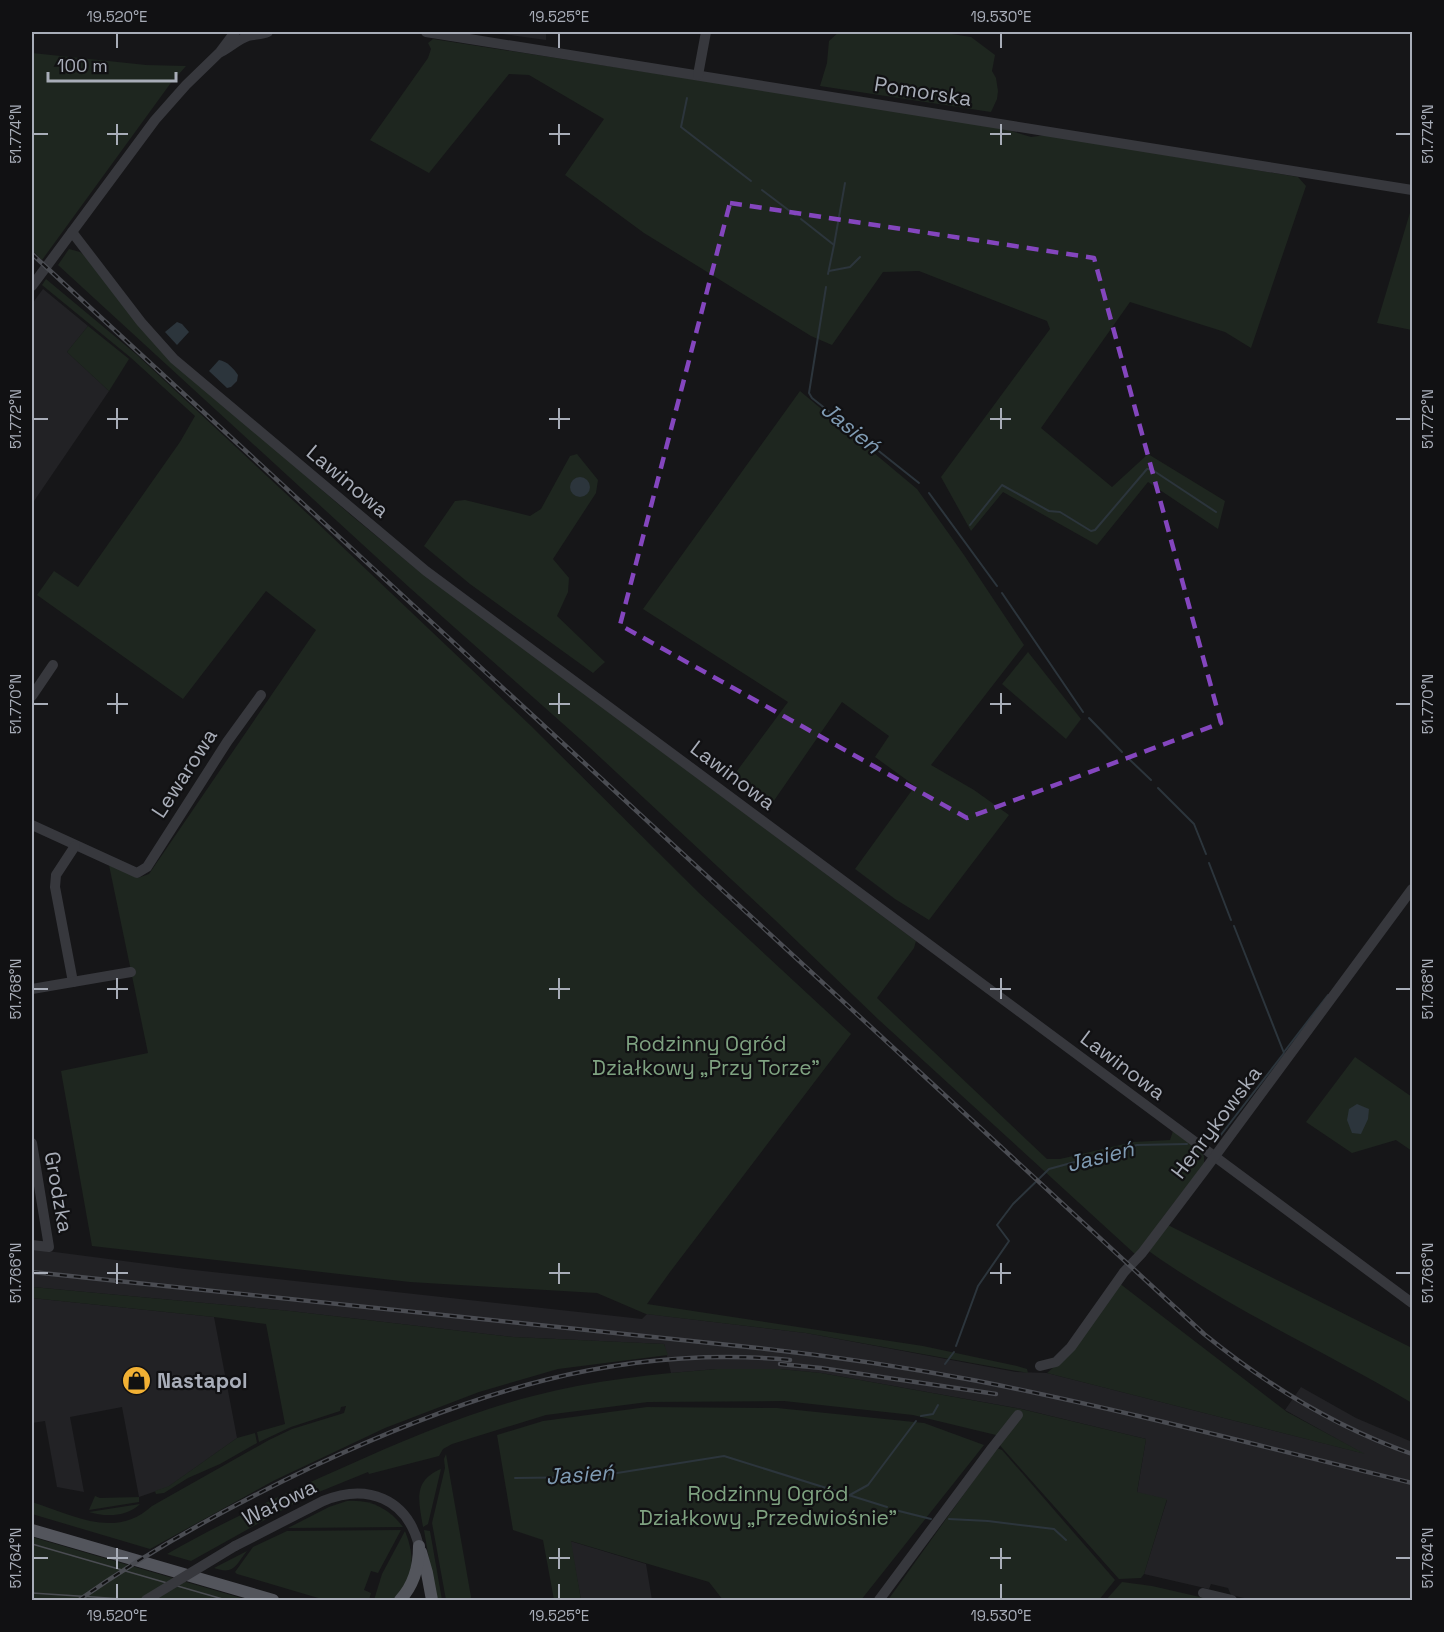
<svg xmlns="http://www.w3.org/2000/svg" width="1444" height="1632" viewBox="0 0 1444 1632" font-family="'Space Grotesk',sans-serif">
	<rect width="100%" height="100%" fill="#161618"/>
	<g fill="#222225">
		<polygon points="487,32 546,32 546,40"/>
		<polygon points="43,289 88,326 67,352 109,391 32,504 32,304"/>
		<polygon points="32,1249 185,1269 642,1319 647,1314 806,1333 1016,1372 1047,1373 1362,1453 1285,1410 1301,1387 1356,1418 1412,1442 1412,1600 1252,1600 1231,1595 1228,1588 1211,1584 1209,1589 1144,1574 1167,1500 1137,1493 1146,1439 1022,1409 821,1373 780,1369 717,1369 671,1373 664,1344 513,1337 290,1311 32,1287"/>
		<polygon points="32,1298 214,1317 237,1438 168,1487 139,1497 122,1407 70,1417 84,1492 57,1487 45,1421 32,1423"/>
		<polygon points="570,1541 646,1564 652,1600 581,1600"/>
	</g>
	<g fill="#1e261f">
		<polygon points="839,32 939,32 971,37 995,55 992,71 996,78 998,91 997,99 991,112 820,86 827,63 829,41"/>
		<polygon points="433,39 995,126 1031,137 1046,135 1298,177 1306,186 1251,348 1225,332 1130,302 1041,428 1112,487 1148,454 1225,501 1218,529 1148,482 1097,545 1003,492 971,531 941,477 1050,329 1047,321 919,271 883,272 832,345 811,336 644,233 565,175 604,119 529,75 509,74 429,173 370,140 428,58 431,49 428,43"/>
		<polygon points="32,53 146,65 186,66 170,84 42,260 32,250"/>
		<polygon points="1412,206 1412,330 1377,323"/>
		<path d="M69,249l11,3 6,5 40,52 166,155 60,52 62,51 502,374 -2,7 -37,50 170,161h13l73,-17 37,-2 3,-9 28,21 3,4v8l-44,57 252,127v55c-89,-53 -185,-95 -269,-156l-7,8 -257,-235 -104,-100 -187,-174 -178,-158 -352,-323z"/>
		<polygon points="46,279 136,354 311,517 530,725 699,893 851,1034 670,1272 647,1304 923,1346 1017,1366 1027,1369 1028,1373 806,1333 646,1314 597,1293 410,1282 92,1246 61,1071 148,1053 109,865 138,878 149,874 316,630 266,591 183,699 37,595 54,571 78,587 180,442 195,416 130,357 42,285"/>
		<polygon points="88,326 129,359 109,391 67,352"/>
		<polygon points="800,391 917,489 964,555 1024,645 931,765 974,790 1009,815 929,920 895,899 855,869 915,786 875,757 889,736 842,702 771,805 734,775 788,702 643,609"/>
		<polygon points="577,454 598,480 596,493 553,559 569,578 568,592 557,616 605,662 593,673 470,584 424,546 455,501 465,500 530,516 541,509 570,456"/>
		<polygon points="1028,652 1081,719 1066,739 1002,684"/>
		<polygon points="1355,1057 1412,1097 1412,1151 1396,1140 1352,1153 1306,1122"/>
		<polygon points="1119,1283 1287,1412 1365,1454 1047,1373 1064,1358"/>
		<path d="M32,1287l258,24 223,26 151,7 4,11 -110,14 -79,23 -94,36 -110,52 -125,69 -118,-35v-12c41,13 83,38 120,4l117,-66 23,-11 52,-16 2,-7 -5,1 -1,4 -49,16 -32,15 -2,-10 28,-8 -19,-100 -52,-7 -182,-19z"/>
		<path d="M717,1369h63l41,4 200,36 125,30 -9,53 30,7 -23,75 -3,4 -22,1 -123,-138v-6l-83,-20 -129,-14 -136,1 -102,13 -94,29 -9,5 -4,7 -70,18 -1,-2 -64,26 -113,63 -24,-7c56,-32 116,-60 175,-86 63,-28 125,-55 191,-72 60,-16 122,-22 184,-27z"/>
		<polygon points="647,1407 777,1408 924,1423 984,1445 861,1600 723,1600 709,1582 571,1541 581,1600 554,1600 543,1540 513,1530 497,1435 543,1421"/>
		<polygon points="255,1433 257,1443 220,1464 188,1478 164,1493 156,1494 155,1491 169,1486 237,1438"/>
		<polygon points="997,1448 1002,1450 1115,1580 1099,1600 888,1600"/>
		<polygon points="446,1454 471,1597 470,1600 446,1600 432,1523 445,1468 444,1459"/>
		<path d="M441,1469l-13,55 -5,3c-4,-25 -11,-46 18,-58z"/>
		<polygon points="95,1496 100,1498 139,1497 139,1502 89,1510"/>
		<path d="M347,1501c23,-2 42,7 56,26l-115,1 41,-21z"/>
		<path d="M140,1504c-13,13 -35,13 -51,8z"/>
		<polygon points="401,1530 378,1573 371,1571 364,1590 371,1593 373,1586 369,1600 325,1600 237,1574 235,1572 253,1547 287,1531"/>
		<polygon points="424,1530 430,1531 442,1600 436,1600"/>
		<path d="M405,1531c11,28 9,47 -12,69h-19l8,-26z"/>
		<polygon points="32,1537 248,1600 32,1600"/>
		<path d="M247,1551c-12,15 -13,24 -33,17z"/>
		<polygon points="1122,1582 1152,1586 1213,1600 1106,1600"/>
	</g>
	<g fill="#2c353c">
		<polygon points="177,322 182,324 189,332 177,345 165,332"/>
		<path d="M219,360c8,1 15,9 19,15l-1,6 -6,6 -4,1 -18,-17z"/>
		<circle cx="580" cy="487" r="10"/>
		<polygon points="1357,1104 1369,1109 1368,1119 1361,1134 1352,1133 1347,1120 1349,1109"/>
	</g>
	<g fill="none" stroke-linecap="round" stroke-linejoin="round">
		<g stroke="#2c353c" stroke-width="2">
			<polyline points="687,98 681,127 751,181"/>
			<polyline points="762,190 795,215"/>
			<polyline points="801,219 834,245 828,274"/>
			<polyline points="834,245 845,183"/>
			<polyline points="829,271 850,267 860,257"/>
			<polyline points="826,287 809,393 812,398 919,483"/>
			<polyline points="929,493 997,586"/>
			<polyline points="970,525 1002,485 1049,511 1060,512 1091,531 1095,530 1147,469 1151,469 1216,512"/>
			<polyline points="1002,593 1083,712"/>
			<polyline points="1089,718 1122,752"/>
			<polyline points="1129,759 1151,780"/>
			<polyline points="1158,788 1194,824 1206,854"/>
			<polyline points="1209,863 1231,920"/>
			<polyline points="1284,1052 1328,995"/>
			<polyline points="1220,1136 1284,1053 1234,926"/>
			<polyline points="956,1346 978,1286 1009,1241 997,1225 1013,1204 1049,1169 1137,1145 1187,1144"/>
			<polyline points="945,1364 954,1352"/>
			<polyline points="921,1416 933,1414 938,1405"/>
			<polyline points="515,1478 592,1477 724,1456 887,1507"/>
			<polyline points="848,1496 868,1485 916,1421"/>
			<polyline points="895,1510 931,1519"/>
			<polyline points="949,1519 988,1521 1054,1529 1066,1540"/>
		</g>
		<g stroke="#37383d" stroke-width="10">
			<polyline points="426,32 1412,190"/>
			<path d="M221,52c9,-5 18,-13 27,-16 7,-2 13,-1 20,-4"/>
			<polyline points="698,75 706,32"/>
			<polyline points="72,232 141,322 174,359 426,571 1412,1303"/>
			<polyline points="32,286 155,120 186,85 220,52 235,32"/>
			<polyline points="32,696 53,665"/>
			<polyline points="32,825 137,873 147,867 227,742 261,695"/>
			<polyline points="73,982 55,887 56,875 75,846"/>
			<polyline points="32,989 131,972"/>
			<polyline points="32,1143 49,1247 32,1245"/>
			<polyline points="1040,1366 1056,1362 1071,1347 1124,1272 1142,1253 1207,1167 1412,889"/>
			<path d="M235,1546l88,-45c44,-18 84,-3 96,45"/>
			<polyline points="1203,1593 1232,1600"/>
			<polyline points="879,1600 992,1448 1018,1415"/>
		</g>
		<g stroke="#53555c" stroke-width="12">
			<polyline points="32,1530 273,1600"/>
			<polyline points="421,1552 427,1573 432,1600"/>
			<path d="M400,1600c14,-15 19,-34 19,-54"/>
		</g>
		<g stroke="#4a4c52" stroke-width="1.5">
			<polyline points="32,1544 226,1600"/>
			<polyline points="32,1593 139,1600"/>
		</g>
		<defs>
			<g id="rail">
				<path d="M32,254l1172,1080c64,52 131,93 208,120"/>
				<path d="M32,1272l726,76c74,8 147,19 220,33 146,29 290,67 434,102"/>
				<polyline points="780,1364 821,1368 996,1394"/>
				<path d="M79,1600c74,-52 153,-95 235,-134 154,-72 304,-122 476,-106"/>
			</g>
		</defs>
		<use href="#rail" stroke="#4a4c52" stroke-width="4.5"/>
		<use href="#rail" stroke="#111113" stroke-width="2" stroke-dasharray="7" stroke-linecap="butt"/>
		<polyline stroke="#37383d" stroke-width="10" points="146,1600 235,1546"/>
	</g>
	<path fill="none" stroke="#8446be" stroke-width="4.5" stroke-dasharray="12 8" stroke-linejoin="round" d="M730,203l364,55 127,465 -254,95 -347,-193z"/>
	<path fill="none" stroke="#a8adb8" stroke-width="2" d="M117,33v15M559,33v15M1001,33v15M117,124v21M559,124v21M1001,124v21M33,134h15M107,134h21M549,134h21M990,134h21M1396,134h15M117,408v21M559,408v21M1001,408v21M33,419h15M107,419h21M549,419h21M990,419h21M1396,419h15M117,693v21M559,693v21M1001,693v21M33,704h15M107,704h21M549,704h21M990,704h21M1396,704h15M117,978v21M559,978v21M1001,978v21M33,989h15M107,989h21M549,989h21M990,989h21M1396,989h15M117,1263v21M559,1263v21M1001,1263v21M33,1273h15M107,1273h21M549,1273h21M990,1273h21M1396,1273h15M117,1548v21M559,1548v21M1001,1548v21M33,1558h15M107,1558h21M549,1558h21M990,1558h21M1396,1558h15M117,1584v15M559,1584v15M1001,1584v15"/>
	<defs>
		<symbol id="shop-disc" viewBox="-11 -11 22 22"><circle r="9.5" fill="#f2b134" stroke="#111113"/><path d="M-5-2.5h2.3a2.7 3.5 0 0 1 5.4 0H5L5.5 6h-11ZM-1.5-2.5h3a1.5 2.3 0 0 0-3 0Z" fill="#111"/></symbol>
	</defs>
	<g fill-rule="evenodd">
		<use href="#shop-disc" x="120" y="1364" width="33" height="33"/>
	</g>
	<g text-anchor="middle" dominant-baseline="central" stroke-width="4.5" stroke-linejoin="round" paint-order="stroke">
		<g font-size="21" fill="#a8adb8" stroke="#111113">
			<text transform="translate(923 91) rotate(9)">Pomorska</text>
			<text transform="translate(348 481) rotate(40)">Lawinowa</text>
			<text transform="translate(184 773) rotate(-57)">Lewarowa</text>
			<text transform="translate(733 775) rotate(37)">Lawinowa</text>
			<text transform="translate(1123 1065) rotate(37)">Lawinowa</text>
			<text transform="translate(1216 1122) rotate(-53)">Henrykowska</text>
			<text transform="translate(59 1192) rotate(80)">Grodzka</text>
			<text transform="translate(279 1502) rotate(-26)">Wałowa</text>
		</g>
		<g font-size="21" fill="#7fa381" stroke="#111113">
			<text x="706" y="1043">Rodzinny Ogród<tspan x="706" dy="24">Działkowy „Przy Torze”</tspan></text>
			<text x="768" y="1493">Rodzinny Ogród<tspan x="768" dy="24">Działkowy „Przedwiośnie”</tspan></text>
		</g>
		<g font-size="21" font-weight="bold" fill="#a8adb8" stroke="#111113" text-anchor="start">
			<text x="157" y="1380">Nastapol</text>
		</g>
		<g font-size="22" font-style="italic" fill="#7f9bb3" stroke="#111113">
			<text transform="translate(851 427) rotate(39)">Jasień</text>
			<text transform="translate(1100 1156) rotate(-14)">Jasień</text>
			<text transform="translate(580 1474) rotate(-4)">Jasień</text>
		</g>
	</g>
	<rect width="1444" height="1632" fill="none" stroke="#111113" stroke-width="66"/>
	<path d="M48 72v9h128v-9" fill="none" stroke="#a8adb8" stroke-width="3"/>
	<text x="57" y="72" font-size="18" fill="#a8adb8" stroke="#111113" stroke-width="4.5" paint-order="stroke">100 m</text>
	<rect x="33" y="33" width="1378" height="1566" fill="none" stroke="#a8adb8" stroke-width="2"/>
	<g font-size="15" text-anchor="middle" fill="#a8adb8">
		<text x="117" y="22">19.520°E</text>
		<text x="559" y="22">19.525°E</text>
		<text x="1001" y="22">19.530°E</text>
		<text transform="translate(16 134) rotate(-90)" y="5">51.774°N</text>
		<text transform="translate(1428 134) rotate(-90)" y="5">51.774°N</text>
		<text transform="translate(16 419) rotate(-90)" y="5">51.772°N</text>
		<text transform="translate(1428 419) rotate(-90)" y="5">51.772°N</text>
		<text transform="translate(16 704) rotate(-90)" y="5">51.770°N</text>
		<text transform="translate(1428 704) rotate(-90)" y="5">51.770°N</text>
		<text transform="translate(16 989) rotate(-90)" y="5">51.768°N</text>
		<text transform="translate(1428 989) rotate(-90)" y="5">51.768°N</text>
		<text transform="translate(16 1273) rotate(-90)" y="5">51.766°N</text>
		<text transform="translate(1428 1273) rotate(-90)" y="5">51.766°N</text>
		<text transform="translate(16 1558) rotate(-90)" y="5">51.764°N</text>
		<text transform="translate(1428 1558) rotate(-90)" y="5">51.764°N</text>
		<text x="117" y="1621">19.520°E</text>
		<text x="559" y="1621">19.525°E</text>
		<text x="1001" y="1621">19.530°E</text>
	</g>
</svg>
